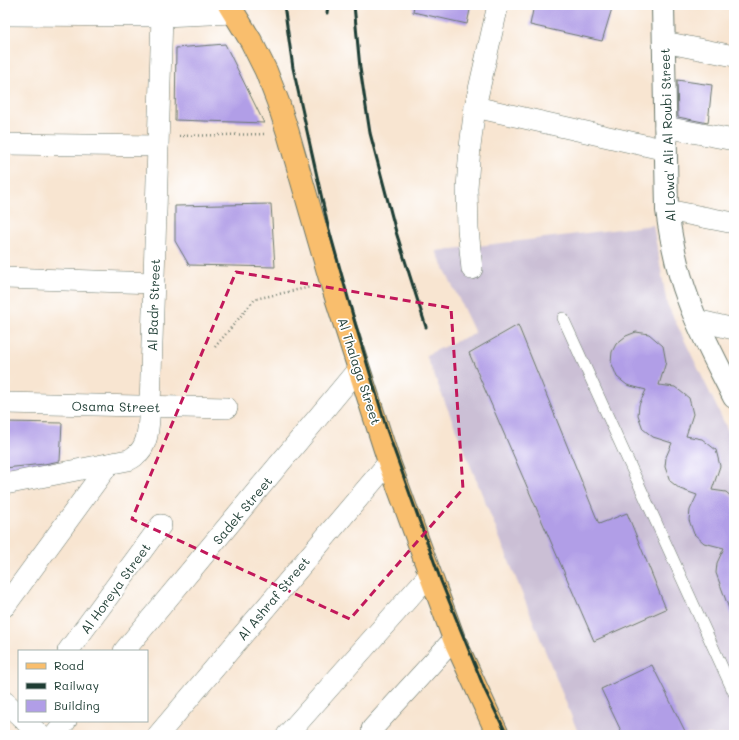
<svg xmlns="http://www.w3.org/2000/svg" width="739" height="740" viewBox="0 0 739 740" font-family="Mali,sans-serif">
	<rect width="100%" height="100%" fill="#fff"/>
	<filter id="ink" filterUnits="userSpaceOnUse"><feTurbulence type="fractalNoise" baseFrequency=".025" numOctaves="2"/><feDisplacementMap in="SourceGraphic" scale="8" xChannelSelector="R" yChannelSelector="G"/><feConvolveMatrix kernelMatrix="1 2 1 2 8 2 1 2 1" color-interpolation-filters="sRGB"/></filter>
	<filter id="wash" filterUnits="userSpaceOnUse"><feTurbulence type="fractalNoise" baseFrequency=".012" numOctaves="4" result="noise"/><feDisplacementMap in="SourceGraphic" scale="16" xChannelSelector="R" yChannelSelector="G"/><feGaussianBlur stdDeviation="0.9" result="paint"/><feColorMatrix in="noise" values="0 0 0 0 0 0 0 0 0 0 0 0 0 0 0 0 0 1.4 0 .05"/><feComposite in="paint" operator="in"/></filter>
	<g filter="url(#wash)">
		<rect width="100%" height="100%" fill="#f8e5d1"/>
		<polygon fill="#cbbfd5" points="653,225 667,304 734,443 734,735 579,735 426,355 475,333 436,251"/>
		<g id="blocks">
			<g fill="#b19ee7">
				<polygon points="414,5 471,5 467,24 413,12"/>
				<polygon points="534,5 613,5 602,41 530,25"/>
				<polygon points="225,44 264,123 175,120 176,48"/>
				<polygon points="677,80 712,85 708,123 678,117"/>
				<polygon points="271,204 275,267 189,265 175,241 175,206"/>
				<polygon points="518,325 599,524 627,513 666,609 594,641 469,353"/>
				<polygon points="636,332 649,334 663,346 666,362 659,385 675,387 689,398 693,414 686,436 702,439 716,450 720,466 712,490 726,492 734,499 734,617 732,617 716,573 717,563 724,548 704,543 694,534 689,520 690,510 697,495 680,489 670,481 665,467 666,457 672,443 653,437 643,429 638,415 639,405 646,390 627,385 617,377 611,362 612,352 616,344 626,336"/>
				<polygon points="5,422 62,423 60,461 44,464 5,468"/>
				<polygon points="652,665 687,735 623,735 601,689"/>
			</g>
		</g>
	</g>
	<g filter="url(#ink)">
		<use href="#blocks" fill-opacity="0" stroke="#6b786b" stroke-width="1"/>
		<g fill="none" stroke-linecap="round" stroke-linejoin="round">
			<defs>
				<polyline id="service" points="563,318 734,693"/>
				<g id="minor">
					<polyline points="5,15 162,16 234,13"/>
					<polyline points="664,42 734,56"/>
					<polyline points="475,107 666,150"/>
					<polyline points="665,127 734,140"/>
					<polyline points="5,144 158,146"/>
					<polyline points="667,210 734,223"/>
					<polyline points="472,269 468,229 467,188 470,147 475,107 498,5"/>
					<polyline points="5,278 154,283"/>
					<polyline points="696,320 734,329"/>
					<polyline points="5,403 227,408"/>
					<path d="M5,484l123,-24c3,-1 6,-3 8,-5 14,-10 12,-33 14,-48l12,-391"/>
					<polyline points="5,606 109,464"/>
					<polyline points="68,651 161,525"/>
					<polyline points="124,651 359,368"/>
					<polyline points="5,702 19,715"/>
					<polyline points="25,721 40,735"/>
					<polyline points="372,729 454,639"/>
					<polyline points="55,735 66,721"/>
					<polyline points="158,735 389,462"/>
					<polyline points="287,735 430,574"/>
				</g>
				<path id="tertiary" d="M663,5l4,205c4,30 10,60 21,89 12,34 30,66 46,98"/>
				<polyline id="primary" points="229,5 251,41 266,71 278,102 288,133 331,282 389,462 454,639 498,735"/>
			</defs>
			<use href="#service" stroke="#6b786b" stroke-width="12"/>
			<use href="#minor" stroke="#6b786b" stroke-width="22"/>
			<use href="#tertiary" stroke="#6b786b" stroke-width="24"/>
			<use href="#primary" stroke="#6b786b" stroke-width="24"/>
			<g stroke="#6b786b" stroke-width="2.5" stroke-dasharray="1 3" stroke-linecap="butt">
				<polyline points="179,136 266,134"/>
				<polyline points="215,347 255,299 311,287"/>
			</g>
			<use href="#service" stroke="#fff" stroke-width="11"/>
			<use href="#minor" stroke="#fff" stroke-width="21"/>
			<use href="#tertiary" stroke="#fff" stroke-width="22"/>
			<use href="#primary" stroke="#f9be6d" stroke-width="22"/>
			<g stroke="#1f3d34" stroke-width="3">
				<polyline points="284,5 293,68 328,226 355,323 387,430 441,581 485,690 507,735"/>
				<polyline points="354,5 360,68 370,133 396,232 426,327"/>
				<polyline points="327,13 328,5"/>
			</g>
		</g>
	</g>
	<path fill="none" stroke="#c2185b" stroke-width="3" stroke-dasharray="8 5" stroke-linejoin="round" d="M236,272l215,36 12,181 -113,130 -218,-100z"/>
	<g text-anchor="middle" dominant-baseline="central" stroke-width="3.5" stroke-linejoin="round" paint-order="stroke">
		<g font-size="13" fill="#1f3d34" stroke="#fff">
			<text transform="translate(667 135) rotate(-92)">Al Lowa' Ali Al Roubi Street</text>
			<text transform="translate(153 305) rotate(-88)">Al Badr Street</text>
			<text transform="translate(360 371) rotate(72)">Al Thalaga Street</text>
			<text transform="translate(116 406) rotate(1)">Osama Street</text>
			<text transform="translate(242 510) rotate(-50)">Sadek Street</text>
			<text transform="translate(115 588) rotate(-54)">Al Horeya Street</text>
			<text transform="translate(273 598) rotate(-50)">Al Ashraf Street</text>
		</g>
	</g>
	<rect width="739" height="740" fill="none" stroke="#fff" stroke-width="20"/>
	<rect x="18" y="650" width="130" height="72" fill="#ffffff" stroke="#a5b1ae"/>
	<rect x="26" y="663" width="20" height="6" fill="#f9be6d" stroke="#a5b1ae"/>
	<text x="54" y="670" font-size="12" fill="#1f3d34">Road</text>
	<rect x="26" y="683" width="20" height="6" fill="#1f3d34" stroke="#a5b1ae"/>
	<text x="54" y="690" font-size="12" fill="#1f3d34">Railway</text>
	<rect x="26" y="700" width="20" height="12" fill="#b19ee7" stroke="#a5b1ae"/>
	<text x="54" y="710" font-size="12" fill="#1f3d34">Building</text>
</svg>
